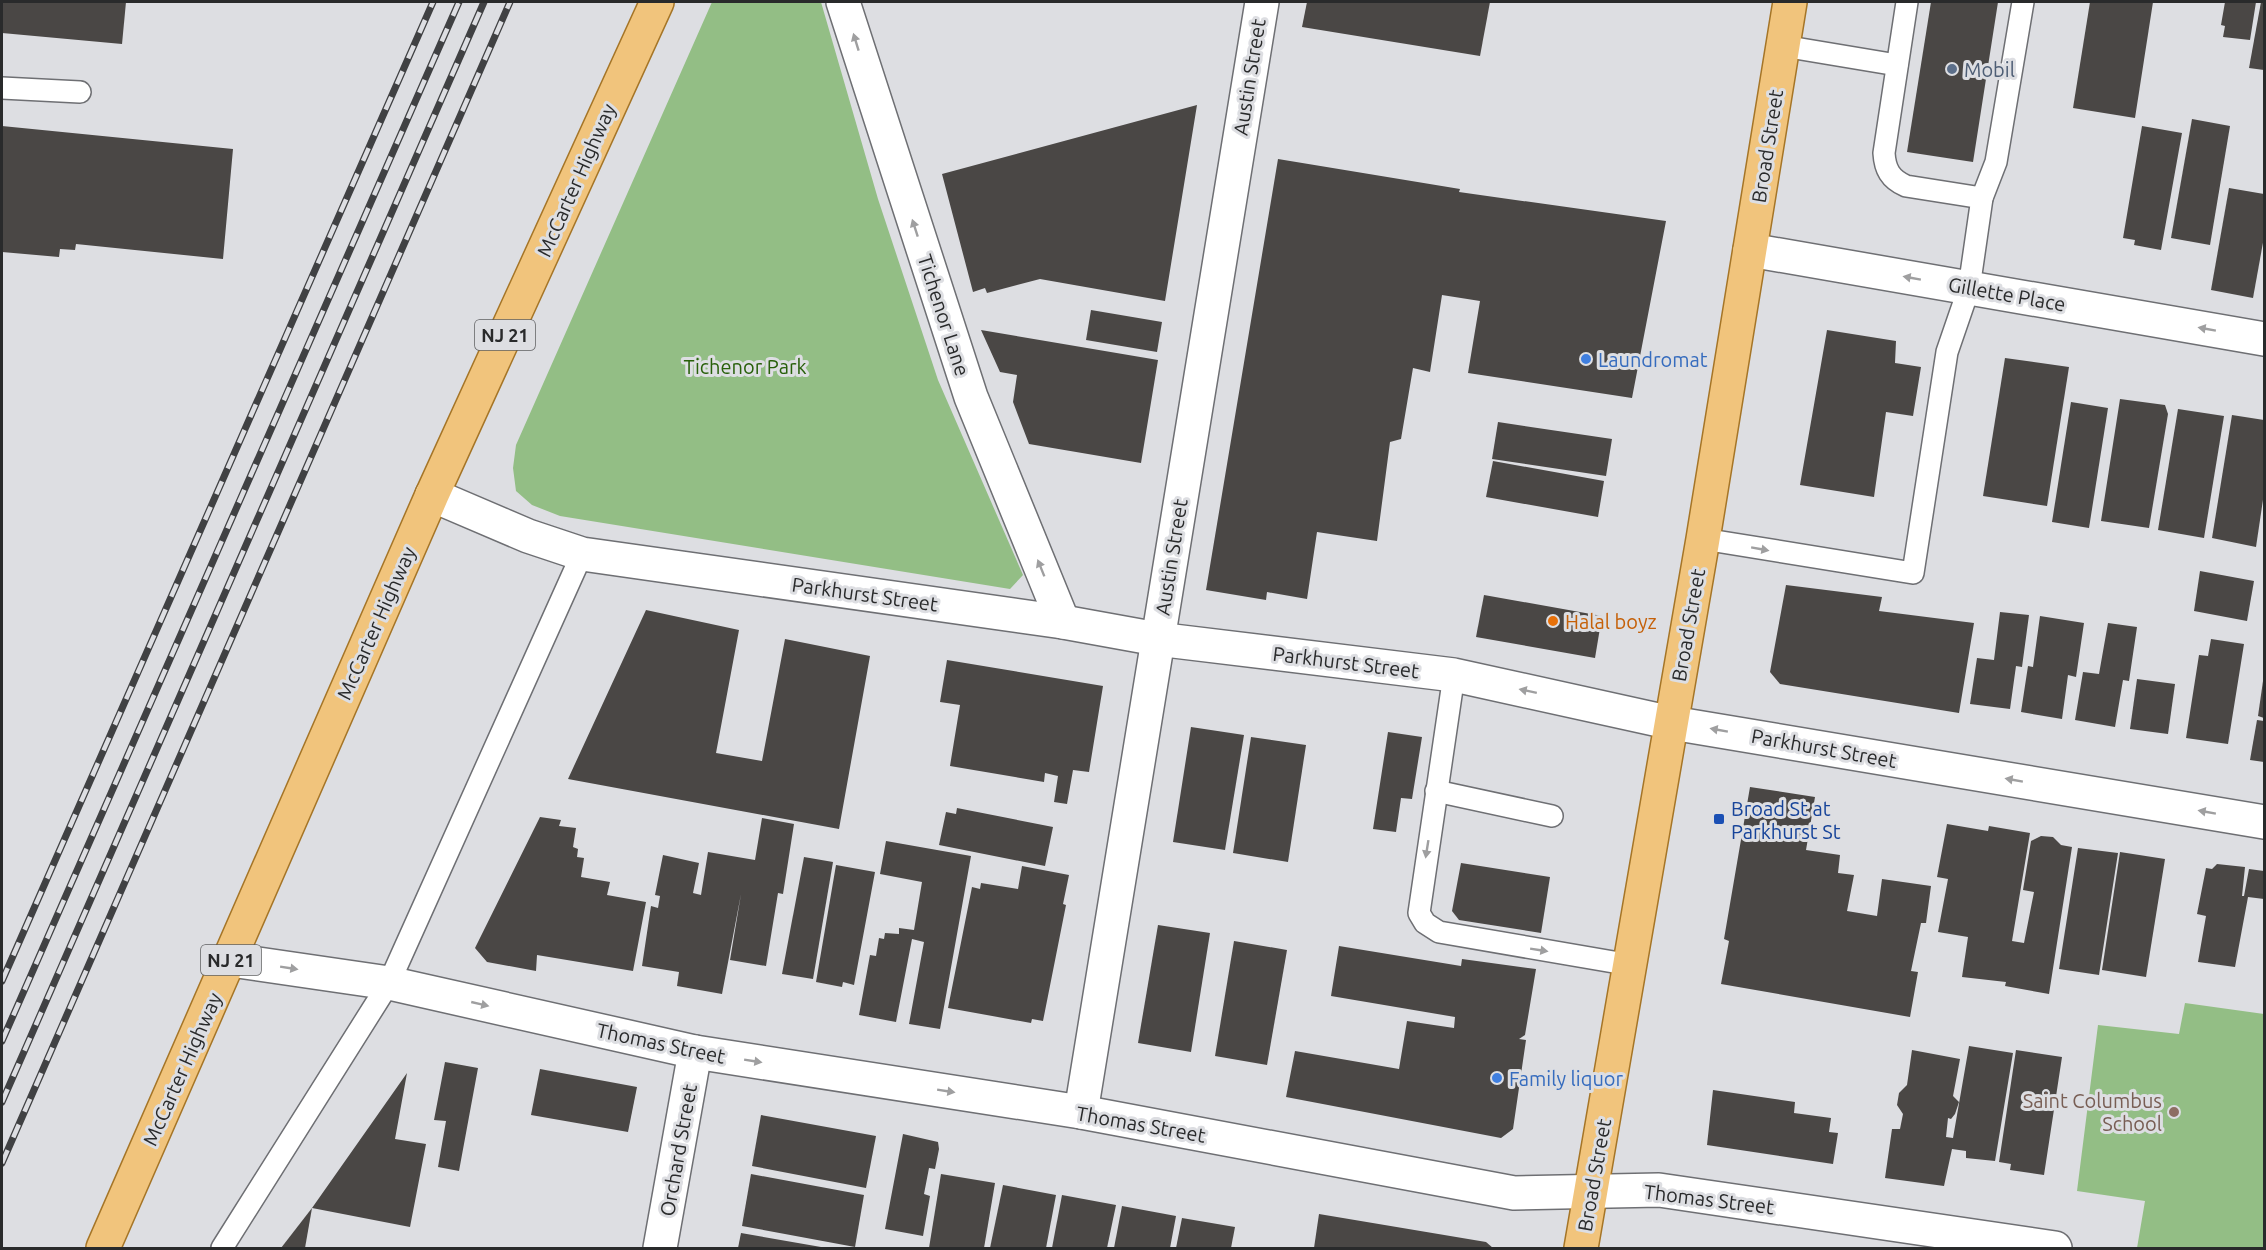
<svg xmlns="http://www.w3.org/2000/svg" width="2266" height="1250" viewBox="0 0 2266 1250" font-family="Ubuntu,sans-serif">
	<rect width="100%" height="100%" fill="#dddee2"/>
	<g fill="#93be85">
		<polygon points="712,2 821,2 878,199 938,380 1023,575 1010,589 560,516 532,505 516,491 513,468 516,445"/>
		<polygon points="2185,1003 2264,1014 2264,1248 2137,1248 2145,1201 2077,1191 2098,1025 2179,1034"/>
	</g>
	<g fill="#4a4745">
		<polygon points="2,2 126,2 122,44 2,33"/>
		<polygon points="1307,2 1490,2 1480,56 1302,27"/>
		<polygon points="1931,2 1998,2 1973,162 1907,152"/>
		<polygon points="2090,2 2153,2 2135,118 2073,108"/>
		<polygon points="2225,2 2256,2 2250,40 2223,37 2225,26 2221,25"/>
		<polygon points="2261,2 2264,2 2264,70 2249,68"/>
		<polygon points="1197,105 1165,301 1040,279 987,293 985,288 973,292 942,174"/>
		<polygon points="2192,119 2230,126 2210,245 2171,238"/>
		<polygon points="2,126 233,149 223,259 76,244 75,250 60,249 59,257 2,252"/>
		<polygon points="2142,126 2182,133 2161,250 2134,245 2135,240 2123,238"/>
		<polygon points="1278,159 1460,189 1459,192 1666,221 1632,398 1468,373 1480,301 1442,295 1430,372 1413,368 1401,439 1390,442 1377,541 1317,532 1307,599 1267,592 1266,600 1206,590"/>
		<polygon points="2229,188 2264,194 2264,237 2253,298 2211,290"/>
		<polygon points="1091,310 1162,322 1157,352 1086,340"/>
		<polygon points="981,330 1158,360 1141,463 1029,444 1013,402 1017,375 1000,372"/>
		<polygon points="1827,330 1896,341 1895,363 1921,367 1913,416 1886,412 1874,497 1800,485"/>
		<polygon points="2005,358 2069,367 2047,506 1983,496"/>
		<polygon points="2120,399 2165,405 2168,414 2149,528 2101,521"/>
		<polygon points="2071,402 2108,408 2089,528 2052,522"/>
		<polygon points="2178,409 2224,416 2204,538 2158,530"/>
		<polygon points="2232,415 2264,420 2264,493 2256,547 2212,538"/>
		<polygon points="1498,422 1612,439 1606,476 1492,459"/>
		<polygon points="1493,461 1604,481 1598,517 1486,497"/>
		<polygon points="2200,571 2254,581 2247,621 2194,611"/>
		<polygon points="1786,585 1882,597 1879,611 1974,623 1959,713 1780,684 1770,672"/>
		<polygon points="1484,595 1602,616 1595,658 1476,637"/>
		<polygon points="646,610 739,630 716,753 762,761 785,639 870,656 839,829 568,779"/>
		<polygon points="2000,612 2029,615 2022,667 2016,666 2010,709 1970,704 1977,658 1994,660"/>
		<polygon points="2040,616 2084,623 2076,677 2068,675 2062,719 2021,712 2028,666 2033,667"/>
		<polygon points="2108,623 2137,627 2129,681 2123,680 2115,727 2075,720 2083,672 2099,674"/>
		<polygon points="2211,639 2244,644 2228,744 2186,738 2199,655 2208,656"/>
		<polygon points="947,660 1103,686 1089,772 1073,770 1067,804 1054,802 1058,776 1045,773 1044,782 950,766 960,705 940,702"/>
		<polygon points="2137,679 2175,684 2168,734 2130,729"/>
		<polygon points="2263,681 2264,681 2264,718 2258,716"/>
		<polygon points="2257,720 2264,721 2264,762 2250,760"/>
		<polygon points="1191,727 1244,735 1225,850 1173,842"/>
		<polygon points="1388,732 1422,737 1412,799 1401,798 1396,832 1373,829"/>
		<polygon points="1251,737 1306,745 1288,862 1233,853"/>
		<polygon points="1750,787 1815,797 1806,850 1840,855 1838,873 1854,875 1847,911 1877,916 1882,879 1931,886 1926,923 1921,923 1911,971 1918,972 1910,1017 1721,984 1729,941 1724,939"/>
		<polygon points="957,808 1053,827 1045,866 939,845 946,812 956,814"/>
		<polygon points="540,817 561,820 559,826 576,828 573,847 578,849 577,857 584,858 581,877 610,882 607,895 646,902 633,971 537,955 536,971 487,962 475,948"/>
		<polygon points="762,818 794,824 783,894 778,893 766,966 730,960 741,894 722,994 677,986 679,972 642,966 651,906 658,908 660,896 655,895 663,855 699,863 693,893 701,895 708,852 755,860"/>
		<polygon points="1947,824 1988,831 1989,826 2030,833 2012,941 2024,943 2034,892 2023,890 2031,841 2041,836 2053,837 2061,845 2072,847 2049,994 2005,986 2006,982 1962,977 1968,937 1938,932 1948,879 1937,877"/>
		<polygon points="886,841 971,856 940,1029 909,1024 924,942 912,939 896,1022 859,1015 870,955 876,956 879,938 884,939 885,933 899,934 899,928 914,930 922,882 880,874"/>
		<polygon points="2078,848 2118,853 2099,975 2059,969"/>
		<polygon points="2120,852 2165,859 2146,977 2102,970"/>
		<polygon points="804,857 833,862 813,979 782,974"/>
		<polygon points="1461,863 1550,877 1541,933 1459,920 1452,911"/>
		<polygon points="2217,864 2245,867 2242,896 2244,896 2249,869 2264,871 2264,899 2248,897 2235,967 2198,962 2206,916 2197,914 2206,868 2212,869"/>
		<polygon points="836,865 875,872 854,985 843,982 842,987 816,982"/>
		<polygon points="1022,866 1069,875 1063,904 1066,905 1043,1021 1032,1019 1031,1023 948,1008 972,887 980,889 981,883 1018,889"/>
		<polygon points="1158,925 1210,933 1191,1052 1138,1043"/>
		<polygon points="1234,941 1287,950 1267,1065 1215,1056"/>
		<polygon points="1339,946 1461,966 1462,959 1536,969 1525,1035 1519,1039 1526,1040 1513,1129 1501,1138 1286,1097 1295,1051 1399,1069 1407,1021 1454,1028 1455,1017 1331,996"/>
		<polygon points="1969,1046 2013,1053 1995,1161 1966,1158 1966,1151 1952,1149 1944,1186 1885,1178 1892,1129 1900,1129 1903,1114 1897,1105 1899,1093 1907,1085 1912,1050 1960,1059 1953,1096 1959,1102 1955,1114 1951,1119 1948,1118 1946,1137 1953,1138"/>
		<polygon points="2016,1050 2062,1057 2044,1175 2010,1170 2011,1164 1999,1162"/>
		<polygon points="445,1062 478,1068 459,1171 438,1167 446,1121 434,1120"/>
		<polygon points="540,1069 637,1087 628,1132 531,1115"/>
		<polygon points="407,1073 395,1139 426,1144 410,1227 312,1208"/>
		<polygon points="1713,1090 1795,1102 1794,1113 1831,1118 1829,1132 1838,1133 1833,1164 1707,1145"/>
		<polygon points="761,1115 876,1136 866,1188 752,1166"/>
		<polygon points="903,1134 938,1142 939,1149 935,1169 929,1168 924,1194 930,1196 923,1236 885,1229"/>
		<polygon points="751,1174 864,1195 855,1247 742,1226"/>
		<polygon points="941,1174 995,1183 984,1248 929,1248"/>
		<polygon points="1003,1185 1056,1195 1046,1248 990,1248"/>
		<polygon points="1062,1195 1116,1205 1107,1248 1052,1248"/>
		<polygon points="1122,1206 1176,1216 1170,1248 1114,1248"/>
		<polygon points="312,1208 305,1248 281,1248"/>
		<polygon points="1319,1214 1486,1242 1493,1248 1314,1248"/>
		<polygon points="1182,1218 1235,1227 1231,1248 1176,1248"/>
		<polygon points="741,1233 821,1247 821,1248 738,1248"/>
	</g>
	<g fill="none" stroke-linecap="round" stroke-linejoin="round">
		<defs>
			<g id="service">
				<path d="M1907,2l-23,151c1,16 6,26 22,33l76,12"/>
				<polyline points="1783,46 1897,65"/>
				<polyline points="2,88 80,92"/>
				<polyline points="1703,539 1913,573 1947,352 1969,288 1982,198 1996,162 2023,2"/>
				<polyline points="1454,675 1419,913 1425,923 1439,932 1631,965"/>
				<polyline points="1436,791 1552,816"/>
				<polyline points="222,1248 389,983 582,554"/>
			</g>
			<g id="minor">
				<polyline points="843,2 971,397 1063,622"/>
				<polyline points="1750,250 2264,339"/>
				<polyline points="432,495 528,536 582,554 1063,622 1157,639 1454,675 1672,723 2264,822"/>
				<polyline points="231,960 389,983 695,1052 1081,1112 1514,1193 1659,1190 2055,1248"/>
				<polyline points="1081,1112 1262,2"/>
				<polyline points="660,1248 695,1052"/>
			</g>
			<g id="primary">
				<polyline points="103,1248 432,495 657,2"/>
				<polyline points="1581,1248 1703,539 1790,2"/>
			</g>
		</defs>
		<use href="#service" stroke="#6e6f73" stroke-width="24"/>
		<use href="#minor" stroke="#6e6f73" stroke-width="36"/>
		<use href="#primary" stroke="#a57527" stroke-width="36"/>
		<use href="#service" stroke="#fff" stroke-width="21"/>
		<use href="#minor" stroke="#fff" stroke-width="33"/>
		<use href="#primary" stroke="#f1c47c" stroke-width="33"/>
		<defs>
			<g id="rail">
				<polyline points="2,981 433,2"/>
				<polyline points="2,1041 459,2"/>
				<polyline points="2,1102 484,2"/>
				<polyline points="2,1163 510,2"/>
			</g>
		</defs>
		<use href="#rail" stroke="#404143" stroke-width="7"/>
		<use href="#rail" stroke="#dddee2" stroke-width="4.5" stroke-dasharray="14" stroke-linecap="butt"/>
	</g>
	<defs><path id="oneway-solid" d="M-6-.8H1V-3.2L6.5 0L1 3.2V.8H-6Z" transform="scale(1.5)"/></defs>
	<g fill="#9f9fa0">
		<use href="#oneway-solid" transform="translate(856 42) rotate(-107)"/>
		<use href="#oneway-solid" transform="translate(915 228) rotate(-108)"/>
		<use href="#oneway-solid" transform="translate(1912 278) rotate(-170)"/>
		<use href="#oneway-solid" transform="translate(2207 329) rotate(-170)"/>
		<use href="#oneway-solid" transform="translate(1760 549) rotate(10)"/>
		<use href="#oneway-solid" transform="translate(1041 568) rotate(-112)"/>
		<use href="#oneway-solid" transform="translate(1528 691) rotate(-168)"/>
		<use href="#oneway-solid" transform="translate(1719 730) rotate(-170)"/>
		<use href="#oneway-solid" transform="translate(2014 780) rotate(-170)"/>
		<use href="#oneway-solid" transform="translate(2207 812) rotate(-170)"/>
		<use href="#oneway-solid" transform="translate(1427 849) rotate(99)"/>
		<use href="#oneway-solid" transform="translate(1539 950) rotate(9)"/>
		<use href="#oneway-solid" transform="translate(289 968) rotate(9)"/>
		<use href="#oneway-solid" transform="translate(480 1004) rotate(13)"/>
		<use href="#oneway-solid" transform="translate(753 1061) rotate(9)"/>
		<use href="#oneway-solid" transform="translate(946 1091) rotate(9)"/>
	</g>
	<circle fill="#5c6f8a" stroke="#dddee2" stroke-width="2" cx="1952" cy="69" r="6"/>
	<g fill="#3f7fe0" stroke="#dddee2" stroke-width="2">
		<circle cx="1586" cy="359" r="6"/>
		<circle cx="1497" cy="1078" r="6"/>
	</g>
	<circle fill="#e8710a" stroke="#dddee2" stroke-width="2" cx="1553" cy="621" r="6"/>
	<rect fill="#1a4fb4" stroke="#dddee2" stroke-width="2" x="1713" y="813" width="12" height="12" rx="3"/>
	<circle fill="#8d6e63" stroke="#dddee2" stroke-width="2" cx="2174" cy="1112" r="6"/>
	<g text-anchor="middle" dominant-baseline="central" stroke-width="6" stroke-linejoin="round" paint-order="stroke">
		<g fill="#dddee2" stroke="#5f6062" stroke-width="1.5">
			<rect x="475" y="320" width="60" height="30" rx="4.5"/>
			<rect x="201" y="945" width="60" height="30" rx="4.5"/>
		</g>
		<g font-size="18" font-weight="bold" fill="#292a2b">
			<text x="505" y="335">NJ 21</text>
			<text x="231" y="960">NJ 21</text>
		</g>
		<g font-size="20" fill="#4e5e75" stroke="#dddee2" text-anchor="start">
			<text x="1964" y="69">Mobil</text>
		</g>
		<g font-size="20" fill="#292a2b" stroke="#dddee2">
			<text transform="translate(1249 77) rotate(-81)">Austin Street</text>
			<text transform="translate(1767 146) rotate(-81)">Broad Street</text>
			<text transform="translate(576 180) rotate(-66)">McCarter Highway</text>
			<text transform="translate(2007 294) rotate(10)">Gillette Place</text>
			<text transform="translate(944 315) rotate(72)">Tichenor Lane</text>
			<text transform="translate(1171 557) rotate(-81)">Austin Street</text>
			<text transform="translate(865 594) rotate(8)">Parkhurst Street</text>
			<text transform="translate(376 623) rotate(-66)">McCarter Highway</text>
			<text transform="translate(1688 625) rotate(-80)">Broad Street</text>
			<text transform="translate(1346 662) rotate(7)">Parkhurst Street</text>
			<text transform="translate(1824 748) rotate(10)">Parkhurst Street</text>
			<text transform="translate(661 1043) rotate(12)">Thomas Street</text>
			<text transform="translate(182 1069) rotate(-66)">McCarter Highway</text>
			<text transform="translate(1141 1124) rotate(10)">Thomas Street</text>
			<text transform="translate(678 1150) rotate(-80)">Orchard Street</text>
			<text transform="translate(1594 1175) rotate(-80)">Broad Street</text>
			<text transform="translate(1709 1199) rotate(7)">Thomas Street</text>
		</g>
		<g font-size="20" fill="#366cbe" stroke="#dddee2" text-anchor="start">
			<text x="1598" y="359">Laundromat</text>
			<text x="1509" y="1078">Family liquor</text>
		</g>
		<g font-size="20" fill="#28600a" stroke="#dddee2">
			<text x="745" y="366">Tichenor Park</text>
		</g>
		<g font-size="20" fill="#c56008" stroke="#dddee2" text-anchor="start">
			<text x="1565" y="621">Halal boyz</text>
		</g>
		<g font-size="20" fill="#164399" stroke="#dddee2" text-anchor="start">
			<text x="1731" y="808">Broad St at<tspan x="1731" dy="23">Parkhurst St</tspan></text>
		</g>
		<g font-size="20" fill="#785e54" stroke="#dddee2" text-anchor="end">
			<text x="2162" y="1100">Saint Columbus<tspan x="2162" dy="23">School</tspan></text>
		</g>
	</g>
	<rect width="2266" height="1250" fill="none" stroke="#292a2b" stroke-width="6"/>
</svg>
